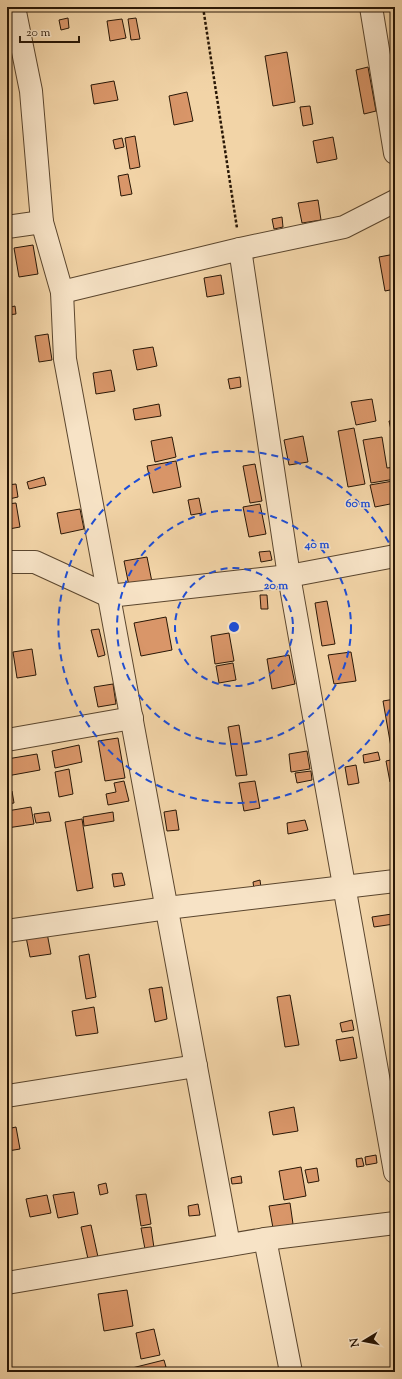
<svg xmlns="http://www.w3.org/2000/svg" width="402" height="1379" viewBox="0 0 402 1379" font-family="'Sorts Mill Goudy',serif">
	<rect width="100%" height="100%" fill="#f2d4a7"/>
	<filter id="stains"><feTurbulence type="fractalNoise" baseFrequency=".005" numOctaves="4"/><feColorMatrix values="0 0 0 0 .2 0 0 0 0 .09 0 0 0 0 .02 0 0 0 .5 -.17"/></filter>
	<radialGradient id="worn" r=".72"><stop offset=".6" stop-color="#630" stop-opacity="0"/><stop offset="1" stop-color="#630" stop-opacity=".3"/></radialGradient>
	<g fill="#d99669" stroke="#291706">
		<polygon points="68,18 69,28 61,30 59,20"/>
		<polygon points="136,18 140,39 131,40 128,19"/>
		<polygon points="122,19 126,38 110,41 107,21"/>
		<polygon points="287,52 295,102 273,106 265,56"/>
		<polygon points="368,67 376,111 364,114 356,70"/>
		<polygon points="114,81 118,100 94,104 91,85"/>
		<polygon points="187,92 193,121 174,125 169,96"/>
		<polygon points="310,106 313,124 303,126 300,107"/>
		<polygon points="135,136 140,167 130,169 125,138"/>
		<polygon points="333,137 337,159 317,163 313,141"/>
		<polygon points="122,138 124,147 115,149 113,140"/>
		<polygon points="128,174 132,194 121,196 118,176"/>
		<polygon points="318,200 321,220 302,223 298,203"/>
		<polygon points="282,217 283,227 274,229 272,219"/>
		<polygon points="33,245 38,274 19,277 14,248"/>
		<polygon points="395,254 395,289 385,291 379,257"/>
		<polygon points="221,275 224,294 207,297 204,278"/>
		<polygon points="15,306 16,314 7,315 7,308"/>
		<polygon points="48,334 52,360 39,362 35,336"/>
		<polygon points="153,347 157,366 137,370 133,350"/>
		<polygon points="111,370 115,391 96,394 93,373"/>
		<polygon points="240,377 241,387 230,389 228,379"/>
		<polygon points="372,399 376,421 356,425 351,402"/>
		<polygon points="159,404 161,416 135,420 133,409"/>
		<polygon points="395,420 395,430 391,430 389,421"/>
		<polygon points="354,428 365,484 348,487 338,431"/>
		<polygon points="303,436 308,462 289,465 284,440"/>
		<polygon points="172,437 176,457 155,462 151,441"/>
		<polygon points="382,437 387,468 395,467 395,479 371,483 363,440"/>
		<polygon points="176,461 181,487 153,493 147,466"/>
		<polygon points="255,464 262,501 250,503 243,466"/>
		<polygon points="44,477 46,485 29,489 27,482"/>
		<polygon points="393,481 395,490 395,503 375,507 370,485"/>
		<polygon points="16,484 18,497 9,499 7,485"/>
		<polygon points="199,498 202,513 191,515 188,500"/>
		<polygon points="16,503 20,527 9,529 7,517 7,504"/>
		<polygon points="260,504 266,534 249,537 243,507"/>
		<polygon points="80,509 84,529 61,534 57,513"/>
		<polygon points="270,551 272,560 261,562 259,552"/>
		<polygon points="147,557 152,582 129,586 124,561"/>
		<polygon points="260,595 267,595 268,609 261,609"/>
		<polygon points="327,601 335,644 322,646 315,603"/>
		<polygon points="395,607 395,631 391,608"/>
		<polygon points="166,617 172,650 141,656 134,623"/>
		<polygon points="99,629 105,655 98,657 91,630"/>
		<polygon points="229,633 234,661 215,664 211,636"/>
		<polygon points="32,649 36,675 17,678 13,652"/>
		<polygon points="351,652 356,681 334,684 328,655"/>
		<polygon points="289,655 295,684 272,689 267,659"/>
		<polygon points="233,663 236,680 219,683 216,666"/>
		<polygon points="113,684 116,704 98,707 94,687"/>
		<polygon points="395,699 395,747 391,747 383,701"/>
		<polygon points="239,725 247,775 236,776 228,727"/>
		<polygon points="118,738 125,778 105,781 98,741"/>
		<polygon points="79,745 82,762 55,768 52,751"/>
		<polygon points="307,751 310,769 291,772 289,754"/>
		<polygon points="378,752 380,760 364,763 363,755"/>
		<polygon points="37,754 40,770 7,776 7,759"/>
		<polygon points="395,759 395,781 390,782 386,761"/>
		<polygon points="356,765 359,783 348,785 345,767"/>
		<polygon points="69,769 73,794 59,797 55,772"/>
		<polygon points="311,771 312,780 297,783 295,773"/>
		<polygon points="124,781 129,801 108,805 106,794 116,792 114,783"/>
		<polygon points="255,781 260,808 244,811 239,783"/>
		<polygon points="12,791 14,803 7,804 7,792"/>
		<polygon points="31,807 34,824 7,828 7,811"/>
		<polygon points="176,810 179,830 167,831 164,812"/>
		<polygon points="49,812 51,821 36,823 34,814"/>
		<polygon points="113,812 114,821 84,826 83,817"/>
		<polygon points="82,819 93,888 77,891 65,822"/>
		<polygon points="305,820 308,830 288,834 287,823"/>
		<polygon points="122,873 125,885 114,887 112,874"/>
		<polygon points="260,880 262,895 255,896 253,882"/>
		<polygon points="392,914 394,924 374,927 372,917"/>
		<polygon points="47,933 51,954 30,957 26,937"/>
		<polygon points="89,954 96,997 86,999 79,956"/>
		<polygon points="162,987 167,1019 155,1022 149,989"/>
		<polygon points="290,995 299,1045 285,1047 277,997"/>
		<polygon points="94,1007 98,1033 76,1036 72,1011"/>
		<polygon points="352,1020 354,1030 342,1032 340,1023"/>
		<polygon points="353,1037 357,1058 340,1061 336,1040"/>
		<polygon points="294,1107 298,1131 273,1135 269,1112"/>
		<polygon points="16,1127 20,1149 8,1151 7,1129"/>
		<polygon points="376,1155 377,1163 366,1165 365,1157"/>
		<polygon points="362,1158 364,1166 357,1167 356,1159"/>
		<polygon points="301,1167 306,1196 284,1200 279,1171"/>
		<polygon points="317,1168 319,1181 308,1183 305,1170"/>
		<polygon points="241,1176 242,1183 232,1184 231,1178"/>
		<polygon points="106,1183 108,1193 100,1195 98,1185"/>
		<polygon points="74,1192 78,1214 58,1218 53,1195"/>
		<polygon points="146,1194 151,1224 141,1226 136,1195"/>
		<polygon points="47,1195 51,1213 30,1217 26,1199"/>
		<polygon points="290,1203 293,1224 273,1228 269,1206"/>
		<polygon points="198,1204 200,1215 189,1216 188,1206"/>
		<polygon points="91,1225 98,1257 88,1259 81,1227"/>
		<polygon points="151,1227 154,1248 145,1249 141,1228"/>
		<polygon points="127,1290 133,1326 104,1331 98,1294"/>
		<polygon points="154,1329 160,1355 141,1359 136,1333"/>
		<polygon points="164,1360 166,1367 147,1372 128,1372 128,1369"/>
	</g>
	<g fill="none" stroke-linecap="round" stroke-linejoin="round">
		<defs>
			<g id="minor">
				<polyline points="14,7 31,91 42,222 62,292 65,359 229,1245"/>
				<polyline points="371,7 395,153"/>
				<polyline points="7,227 42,222"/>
				<polyline points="240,249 289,576 395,1172"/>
				<polyline points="62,292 240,249 344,227 395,201"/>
				<polyline points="7,562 35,562 109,596 289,576 395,556"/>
				<polyline points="7,740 132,718"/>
				<polyline points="7,931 167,908 395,881"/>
				<polyline points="7,1096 196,1066"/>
				<polyline points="265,1239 395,1223"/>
				<polyline points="7,1283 265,1239 291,1372"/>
			</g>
		</defs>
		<use href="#minor" stroke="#5b462e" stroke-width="24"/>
		<polyline stroke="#291706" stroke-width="2.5" stroke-dasharray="3 2" stroke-linecap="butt" points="203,7 237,228"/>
		<use href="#minor" stroke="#f7e3c6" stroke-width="22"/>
	</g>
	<g fill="none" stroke="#1d4ed8" stroke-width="2" stroke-dasharray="7 5">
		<circle cx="234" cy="627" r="59"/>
		<circle cx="234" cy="627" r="117"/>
		<path d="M395 699A176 176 0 1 1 395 555"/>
	</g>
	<circle cx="234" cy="627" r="6" fill="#1d4ed8" stroke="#f7e3c6" stroke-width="2"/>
	<g font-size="12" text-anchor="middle" font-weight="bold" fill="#1d4ed8" stroke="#f7e3c6" stroke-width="3" stroke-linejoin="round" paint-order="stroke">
		<text x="358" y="507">60 m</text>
		<text x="317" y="548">40 m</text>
		<text x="276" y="589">20 m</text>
	</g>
	<rect width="402" height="1379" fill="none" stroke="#f2d4a7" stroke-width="24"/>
	<rect x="8" y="8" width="386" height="1363" fill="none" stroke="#291706" stroke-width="2"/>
	<rect x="12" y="12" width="378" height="1355" fill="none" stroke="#291706"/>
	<g transform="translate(364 1341) rotate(260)" stroke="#f7e3c6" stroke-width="3" paint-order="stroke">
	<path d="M0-3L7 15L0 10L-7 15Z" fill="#291706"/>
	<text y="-6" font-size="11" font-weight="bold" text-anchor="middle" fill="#291706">N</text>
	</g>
	<path d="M20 36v6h59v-6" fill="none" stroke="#291706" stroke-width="2"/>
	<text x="26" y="36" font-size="12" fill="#291706" stroke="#f7e3c6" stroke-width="3" paint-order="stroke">20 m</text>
	<rect width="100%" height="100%" filter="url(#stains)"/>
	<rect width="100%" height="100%" fill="url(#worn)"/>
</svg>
